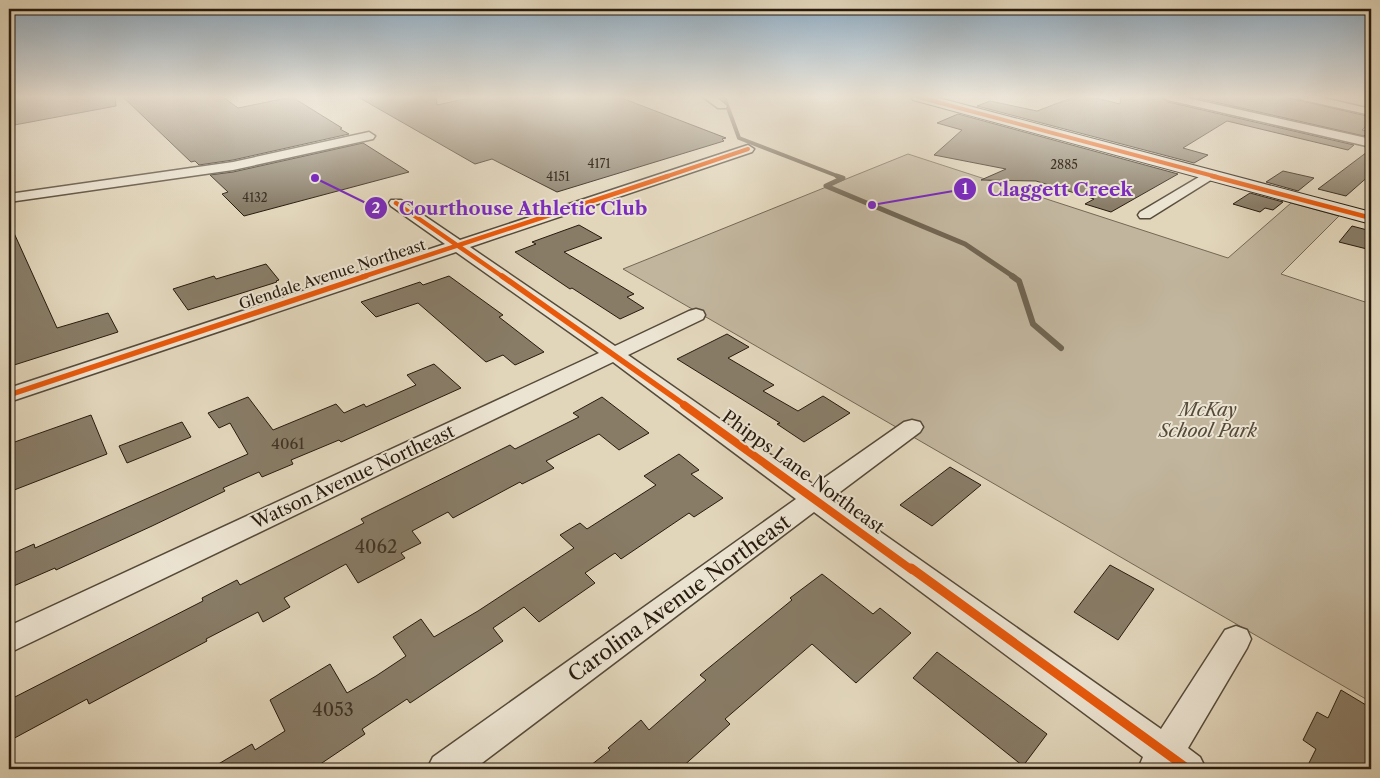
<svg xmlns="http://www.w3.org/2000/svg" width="1380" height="778" viewBox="0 0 1380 778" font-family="'Libre Caslon Text',serif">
	<rect width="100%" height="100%" fill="#e1d5ba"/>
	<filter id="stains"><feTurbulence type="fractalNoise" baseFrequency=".004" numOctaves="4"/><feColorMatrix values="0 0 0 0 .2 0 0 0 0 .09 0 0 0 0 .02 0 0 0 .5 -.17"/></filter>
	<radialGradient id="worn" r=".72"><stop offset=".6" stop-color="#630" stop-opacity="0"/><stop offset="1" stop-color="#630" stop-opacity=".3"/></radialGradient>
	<polygon fill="#c1b59d" stroke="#746856" points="908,154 1228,258 1291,203 1339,216 1281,274 1371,304 1371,702 623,269"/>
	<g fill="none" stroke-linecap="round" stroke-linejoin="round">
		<polyline stroke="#716552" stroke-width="4" points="724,97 739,138 840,177"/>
		<polyline stroke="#716552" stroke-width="5" points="837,176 843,178 826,186 965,244 1014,277"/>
		<polyline stroke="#716552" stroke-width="6" points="1012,276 1019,281 1033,324 1061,348"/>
	</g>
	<g fill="#887c67" stroke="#271b0e">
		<polygon points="9,97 115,97 116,106 9,126"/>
		<polygon points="123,97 223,97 238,108 292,97 342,128 340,129 349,134 233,160 199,165 195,161 191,162"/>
		<polygon points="358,97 436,97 437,105 473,97 619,97 726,138 722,139 724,141 557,192 492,159 475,164"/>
		<polygon points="1074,97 1100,99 1120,104 1121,97 1161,97 1168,102 1354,145 1348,150 1227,121 1183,148 1208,155 1194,163 977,106 990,101 1037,111"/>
		<polygon points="1193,97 1285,97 1371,117 1371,122 1362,130 1369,131 1364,136"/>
		<polygon points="958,114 1178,174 1111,212 1085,204 1094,199 1036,181 981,180 1006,169 934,155 962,130 937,123"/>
		<polygon points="363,143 409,172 244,216 222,194 228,192 210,175 233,172"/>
		<polygon points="1371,149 1371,174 1346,196 1318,189"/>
		<polygon points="1283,171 1314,178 1298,191 1266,182"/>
		<polygon points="1250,193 1283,202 1273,210 1265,208 1260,212 1233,204"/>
		<polygon points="9,222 57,328 108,313 118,332 11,366 9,356"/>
		<polygon points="579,225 602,238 564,252 634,294 627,297 644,308 620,319 572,288 570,289 515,252 536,244 532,242"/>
		<polygon points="1352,226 1371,231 1371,250 1339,242"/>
		<polygon points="266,264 279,280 276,281 277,282 188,310 173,289 214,276 216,279"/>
		<polygon points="449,276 503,315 499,317 544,352 515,365 503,355 486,362 418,303 376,317 361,302 420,282 423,285"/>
		<polygon points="727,334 749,347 728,358 774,385 763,391 798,411 823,396 850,413 804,442 777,424 780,423 677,359"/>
		<polygon points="434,364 461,388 341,442 339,440 291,460 293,464 262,477 259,472 223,488 225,491 152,526 56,570 55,568 9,588 9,555 34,544 35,548 248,454 230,423 219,428 208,413 248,397 273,430 336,404 344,413 364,404 366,407 416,385 407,375"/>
		<polygon points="602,397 649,433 619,450 599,434 546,461 554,468 522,484 520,482 453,518 448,512 412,531 421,543 401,553 405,558 358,583 346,564 284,598 290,607 263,622 258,612 206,639 207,641 89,704 87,699 9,741 9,700 203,601 202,598 237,580 240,585 364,523 361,519 510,445 515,449 579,417 573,413"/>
		<polygon points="91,415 107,454 9,492 9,444"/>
		<polygon points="182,422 191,437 127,463 119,446"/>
		<polygon points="679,454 699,470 691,474 723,498 694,517 689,513 621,559 615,553 585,573 595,583 539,622 524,607 493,628 503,641 410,703 407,699 362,729 365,734 313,769 210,769 252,744 255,750 285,731 270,700 330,664 347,693 376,676 406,656 393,637 421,619 434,637 478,611 574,548 560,535 580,523 587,529 656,485 644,476"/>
		<polygon points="950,467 981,485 932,526 900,505"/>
		<polygon points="1110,565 1154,589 1118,640 1074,612"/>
		<polygon points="822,574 873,614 880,608 911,633 856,683 812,644 725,719 730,724 680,769 586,769 610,750 608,748 641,720 649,730 706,680 700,675 792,600 790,598"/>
		<polygon points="937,652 1047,734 1023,766 913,678"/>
		<polygon points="1341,690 1371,708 1371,769 1306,769 1316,749 1303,740 1317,712 1328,718"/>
	</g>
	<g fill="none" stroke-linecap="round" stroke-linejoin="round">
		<defs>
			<g id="street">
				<polygon points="703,97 716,97 727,106 726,108 718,108"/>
				<polygon points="1163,97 1183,97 1371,139 1371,147 1168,100"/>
				<polygon points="1298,97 1319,97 1371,109 1371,115 1303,100"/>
				<polygon points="369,132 375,136 373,139 233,170 9,202 9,194 233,162"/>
				<polygon points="748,145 754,149 752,152 470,247 615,346 689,311 696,309 703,311 705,315 703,319 628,355 814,485 904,422 912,420 920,422 923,427 920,432 832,498 1161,729 1225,630 1236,626 1247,630 1251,639 1247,648 1188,748 1200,757 1206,769 1138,769 1143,757 814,512 474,769 427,769 433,757 796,499 613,362 9,653 9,626 599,353 456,252 9,402 9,388 445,244 391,206 389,203 391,200 401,200 460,240"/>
				<polygon points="1209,171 1214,172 1216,175 1214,178 1150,218 1140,218 1138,215 1140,212"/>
			</g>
			<polygon id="secondary" points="911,97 935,97 1371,212 1371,224 913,100"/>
		</defs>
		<use href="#street" stroke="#564a39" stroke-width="3"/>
		<use href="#secondary" stroke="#271b0e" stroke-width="2"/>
		<use href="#street" fill="#ece4d2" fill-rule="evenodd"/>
		<use href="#secondary" fill="#ece4d2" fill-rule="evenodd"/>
		<defs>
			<g id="cycleway-far4">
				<polyline points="918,97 1217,177"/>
				<polyline points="665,177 748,149"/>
			</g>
			<g id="cycleway-far3">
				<polyline points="1212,176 1371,218"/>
				<polyline points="396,203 503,277"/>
				<polyline points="362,277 668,176"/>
			</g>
			<g id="cycleway-far2">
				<polyline points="502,276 686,406"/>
				<polyline points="9,395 366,276"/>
			</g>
			<polyline id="cycleway-far1" points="684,405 912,570"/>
			<polyline id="cycleway" points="911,568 1188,769"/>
		</defs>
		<use href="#cycleway-far4" stroke="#ece4d2" stroke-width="5.5"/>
		<use href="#cycleway-far3" stroke="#ece4d2" stroke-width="7"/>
		<use href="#cycleway-far2" stroke="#ece4d2" stroke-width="9"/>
		<use href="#cycleway-far1" stroke="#ece4d2" stroke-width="11"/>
		<use href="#cycleway" stroke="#ece4d2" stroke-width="12"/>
		<use href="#cycleway-far4" stroke="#e8590c" stroke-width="4"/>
		<use href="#cycleway-far3" stroke="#e8590c" stroke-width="4.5"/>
		<use href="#cycleway-far2" stroke="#e8590c" stroke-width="5.5"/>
		<use href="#cycleway-far1" stroke="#e8590c" stroke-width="8"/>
		<use href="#cycleway" stroke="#e8590c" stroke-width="9"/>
	</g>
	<linearGradient id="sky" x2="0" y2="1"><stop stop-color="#8ca8be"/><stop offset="0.47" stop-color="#f2ece0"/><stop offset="1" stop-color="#f2ece0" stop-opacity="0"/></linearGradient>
	<rect width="1380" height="206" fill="url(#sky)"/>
	<g text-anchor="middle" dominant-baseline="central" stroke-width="4" stroke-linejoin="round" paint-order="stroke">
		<g font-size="12" fill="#3f3324">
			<text x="599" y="163">4171</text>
			<text x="1064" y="164">2885</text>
			<text x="558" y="176">4151</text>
			<text x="255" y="197">4132</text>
		</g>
		<g font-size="15" fill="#271b0e" stroke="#ece4d2">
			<text transform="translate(332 274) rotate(-18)">Glendale Avenue Northeast</text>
		</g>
		<g font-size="15" fill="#3f3324">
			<text x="288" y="443">4061</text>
		</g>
		<g font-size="18" font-style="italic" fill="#554939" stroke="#ece4d2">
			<text x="1208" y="410">McKay<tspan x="1208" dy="21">School Park</tspan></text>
		</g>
		<g font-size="18" fill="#271b0e" stroke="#ece4d2">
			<text transform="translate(803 472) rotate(36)">Phipps Lane Northeast</text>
			<text transform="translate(353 477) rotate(-25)">Watson Avenue Northeast</text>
		</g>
		<g font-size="18" fill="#3f3324">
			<text x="376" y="547">4062</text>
			<text x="333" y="710">4053</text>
		</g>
		<g font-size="21" fill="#271b0e" stroke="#ece4d2">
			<text transform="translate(679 598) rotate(-36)">Carolina Avenue Northeast</text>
		</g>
	</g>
	<path fill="none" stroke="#7b2cbf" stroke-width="2" d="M872 205L965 189M315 178L376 208"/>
	<g fill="#7b2cbf" stroke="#ece4d2" stroke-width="2">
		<circle cx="872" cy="205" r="5"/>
		<circle cx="315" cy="178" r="5"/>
		<circle cx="965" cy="189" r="12"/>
		<circle cx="376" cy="208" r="12"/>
	</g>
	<g font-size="15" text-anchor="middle" font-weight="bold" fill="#fff">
		<text x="965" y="194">1</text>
		<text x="376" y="213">2</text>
	</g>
	<g font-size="19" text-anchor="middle" font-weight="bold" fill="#7b2cbf" stroke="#ece4d2" stroke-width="4" stroke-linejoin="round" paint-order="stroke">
		<text x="1060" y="196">Claggett Creek</text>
		<text x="523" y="215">Courthouse Athletic Club</text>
	</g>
	<rect width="1380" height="778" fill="none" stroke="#e1d5ba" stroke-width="30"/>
	<rect x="10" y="10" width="1360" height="758" fill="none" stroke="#271b0e" stroke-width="2.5"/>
	<rect x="15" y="15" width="1350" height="748" fill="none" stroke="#271b0e"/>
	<rect width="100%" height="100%" filter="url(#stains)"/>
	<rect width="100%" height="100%" fill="url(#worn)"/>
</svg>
